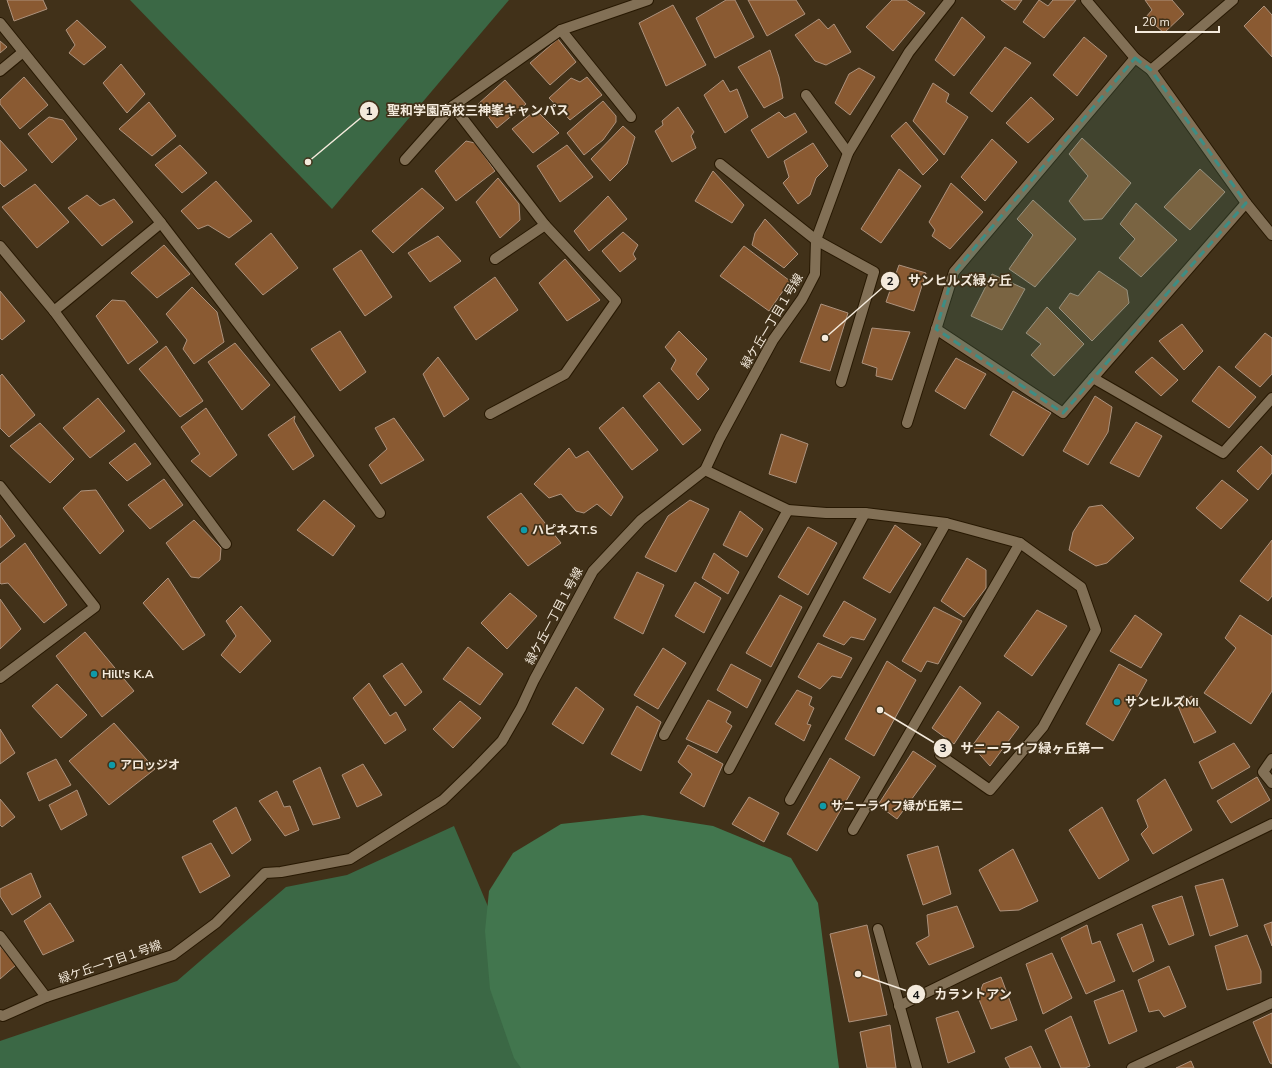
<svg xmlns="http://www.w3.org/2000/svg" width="1272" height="1068" viewBox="0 0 1272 1068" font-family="'Nunito Sans','Noto Sans JP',sans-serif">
	<rect width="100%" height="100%" fill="#413119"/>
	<g fill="#3b6845">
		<polygon points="130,0 509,0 332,209"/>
		<polygon points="454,826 556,1068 0,1068 0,1041 177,981 286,887 347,875"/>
	</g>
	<polygon fill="#42764e" points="643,815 713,826 791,858 818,903 839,1068 521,1068 514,1058 490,989 485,931 489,891 513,853 561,824"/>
	<g fill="#8a5a32" stroke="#ad927d">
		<polygon points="7,0 43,0 47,9 14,21"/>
		<polygon points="726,0 735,0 754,37 715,58 696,18"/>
		<polygon points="748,0 796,0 805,14 767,36"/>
		<polygon points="892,0 906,0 925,13 893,51 866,27"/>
		<polygon points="1001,0 1022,0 1015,10"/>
		<polygon points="1039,0 1048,6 1053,0 1076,0 1044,38 1023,22"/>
		<polygon points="1145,0 1172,0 1184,14 1164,33 1146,17 1152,10"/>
		<polygon points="673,5 706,65 666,86 639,23"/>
		<polygon points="1264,6 1272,15 1272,57 1244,26"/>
		<polygon points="962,17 985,37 954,76 935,60"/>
		<polygon points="819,19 828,29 834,24 851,52 826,65 815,61 795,35"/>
		<polygon points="77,20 106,47 84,65 69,53 75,45 66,30"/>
		<polygon points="1084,37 1107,56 1077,96 1053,75"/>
		<polygon points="558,39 576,62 550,85 530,63"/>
		<polygon points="0,41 7,47 0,53"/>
		<polygon points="1005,47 1031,63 992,112 970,93"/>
		<polygon points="770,50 779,77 783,98 764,108 738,67"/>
		<polygon points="121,64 145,94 127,113 103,83"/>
		<polygon points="859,68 875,77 850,115 835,103 849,74"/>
		<polygon points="24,77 48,105 20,129 0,104 0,100"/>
		<polygon points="587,77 602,95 570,120 549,98 571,78 580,82"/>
		<polygon points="505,80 526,104 497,128 478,104"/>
		<polygon points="723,80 730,92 737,89 748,117 725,133 704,95"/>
		<polygon points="933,83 949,94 946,102 968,117 944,155 913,121"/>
		<polygon points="1031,97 1054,119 1028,143 1006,123"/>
		<polygon points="603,101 616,116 616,122 603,140 584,155 567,133"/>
		<polygon points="149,102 176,136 152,156 119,129"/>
		<polygon points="678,107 694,132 691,136 696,148 672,162 655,131 663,125 662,121"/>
		<polygon points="536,110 559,133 533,153 512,129"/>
		<polygon points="779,112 785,118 795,113 807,132 768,158 751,130"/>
		<polygon points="49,117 63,120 77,139 52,163 28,134"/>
		<polygon points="906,122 938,160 923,175 891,136"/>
		<polygon points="623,126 635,137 627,164 610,181 591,159"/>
		<polygon points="1082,138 1131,183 1102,219 1084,220 1069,201 1088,176 1069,154"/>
		<polygon points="992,139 1017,162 985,201 961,177"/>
		<polygon points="0,140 27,170 4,187 0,183"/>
		<polygon points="466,141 475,143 495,171 456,201 435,171"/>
		<polygon points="813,143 828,166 816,178 810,195 798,204 783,183 789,177 784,161"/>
		<polygon points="180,145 207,173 182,193 155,165"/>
		<polygon points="567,145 593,177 560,202 537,166"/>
		<polygon points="899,169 921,186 881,243 861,229"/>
		<polygon points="1200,169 1225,192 1190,230 1164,207"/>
		<polygon points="713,171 744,205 732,223 695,201"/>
		<polygon points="498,178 519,204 520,220 500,238 476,202"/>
		<polygon points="216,181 252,221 229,238 208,225 198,229 181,211"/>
		<polygon points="951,183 983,212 950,249 932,236 935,230 929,222"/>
		<polygon points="35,184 69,222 37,248 2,207"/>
		<polygon points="422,188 444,208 393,253 372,231"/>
		<polygon points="87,195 100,206 114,199 133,222 102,246 68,208"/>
		<polygon points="608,196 627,219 589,251 574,231"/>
		<polygon points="1033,200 1076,239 1035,287 1009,269 1033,235 1017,219"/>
		<polygon points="1136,203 1177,240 1141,277 1119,258 1135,239 1120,224"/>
		<polygon points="765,219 798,254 784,268 752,245 755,233"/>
		<polygon points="623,232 638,245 633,254 636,259 620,272 602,251"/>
		<polygon points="271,233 298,268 263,295 235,264"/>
		<polygon points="438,236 461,261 430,282 408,253"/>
		<polygon points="164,245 190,274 157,298 131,273"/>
		<polygon points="744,246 790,281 769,311 720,276"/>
		<polygon points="361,250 392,297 365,316 333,269"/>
		<polygon points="565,259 600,300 567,321 539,283"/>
		<polygon points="899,265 926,273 914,311 886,302"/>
		<polygon points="1099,271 1127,290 1129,303 1092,341 1059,308 1070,293 1078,296"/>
		<polygon points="992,274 1025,289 1002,330 971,316"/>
		<polygon points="495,277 518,310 476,340 454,307"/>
		<polygon points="192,287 217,312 224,342 194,364 183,349 187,340 166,314"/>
		<polygon points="0,291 25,321 2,340 0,338"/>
		<polygon points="112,300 125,301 158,342 128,364 96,316"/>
		<polygon points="821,304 848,313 830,371 800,362"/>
		<polygon points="1047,307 1084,344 1054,376 1031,355 1041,344 1026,333"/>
		<polygon points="1182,324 1203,351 1184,370 1159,341"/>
		<polygon points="872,328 910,332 892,380 876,376 877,368 862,363"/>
		<polygon points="340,331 366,372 340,391 311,349"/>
		<polygon points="679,331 707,359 696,374 709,389 698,400 671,369 676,360 665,347"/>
		<polygon points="1265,333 1272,338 1272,374 1260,387 1235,367"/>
		<polygon points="235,343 270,385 242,410 208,362"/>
		<polygon points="166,346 203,401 180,417 139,369"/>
		<polygon points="438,357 469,399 444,417 423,374"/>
		<polygon points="1152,357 1178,380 1161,396 1135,372"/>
		<polygon points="956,358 986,374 965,409 935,391"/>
		<polygon points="1219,366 1256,397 1229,428 1192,401"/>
		<polygon points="2,374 35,415 9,437 0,428 0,376"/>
		<polygon points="659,382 701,430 683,445 643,396"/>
		<polygon points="1013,391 1051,413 1023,456 990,435"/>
		<polygon points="1095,396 1112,407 1108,432 1088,465 1063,451"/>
		<polygon points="98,398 125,431 90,458 63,428"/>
		<polygon points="623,407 658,450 632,470 599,428"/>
		<polygon points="206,408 237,455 210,477 191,461 200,454 181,427"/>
		<polygon points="295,416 294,421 314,456 293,470 268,435"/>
		<polygon points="394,418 424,460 381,484 369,465 387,449 375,428"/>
		<polygon points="1136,422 1162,436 1139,477 1110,463"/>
		<polygon points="40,423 74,459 50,483 10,446"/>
		<polygon points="781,434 808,444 796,483 769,474"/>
		<polygon points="135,443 151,464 127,481 109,463"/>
		<polygon points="1261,446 1272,456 1272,473 1258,490 1237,471"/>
		<polygon points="569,448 576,458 588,451 623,497 611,516 597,504 584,513 576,511 561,494 549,498 534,484"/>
		<polygon points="164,479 183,505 150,529 128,505"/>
		<polygon points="1222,480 1248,500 1221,529 1196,508"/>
		<polygon points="96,490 124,531 100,554 63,508 81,491"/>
		<polygon points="521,493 561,543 528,566 487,517"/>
		<polygon points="324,500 355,526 333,556 297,530"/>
		<polygon points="690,500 709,509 676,572 645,557 668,516"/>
		<polygon points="1102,505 1134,538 1107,563 1096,566 1069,550 1073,532 1089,507"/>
		<polygon points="740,511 763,529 747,557 723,545"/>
		<polygon points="0,515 15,536 0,548"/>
		<polygon points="194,520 221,548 220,560 199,578 191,577 166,543"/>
		<polygon points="895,525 921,544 890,593 863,578"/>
		<polygon points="808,527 837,543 808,595 778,577"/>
		<polygon points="1272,540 1272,596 1268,601 1240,581"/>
		<polygon points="25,543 67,605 44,623 8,583 1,584 0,583 0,564"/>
		<polygon points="714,553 739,572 728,594 702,578"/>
		<polygon points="967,558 986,570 986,588 964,617 941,601"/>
		<polygon points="637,572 664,585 643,634 614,618"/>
		<polygon points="168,578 205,635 183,650 143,603"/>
		<polygon points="695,582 721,598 704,633 675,616"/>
		<polygon points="510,593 537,616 507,649 481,623"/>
		<polygon points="780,595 802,607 771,667 746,653"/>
		<polygon points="0,599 21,629 0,649"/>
		<polygon points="844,601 876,619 864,640 851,637 844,645 823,636"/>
		<polygon points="241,606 271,641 240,673 221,655 236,636 226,621"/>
		<polygon points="934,607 962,621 938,664 927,661 921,672 902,661"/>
		<polygon points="1037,610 1067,626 1032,676 1004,656"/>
		<polygon points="1135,615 1162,634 1141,668 1110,651"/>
		<polygon points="1240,615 1272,636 1272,691 1251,724 1204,693 1236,648 1225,638"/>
		<polygon points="85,632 134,691 102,717 56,656"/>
		<polygon points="818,643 852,658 841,678 832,676 820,689 798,677"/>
		<polygon points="468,647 503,674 480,705 443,679"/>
		<polygon points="663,648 686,663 658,709 634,695"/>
		<polygon points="887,661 916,680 874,756 845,739"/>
		<polygon points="402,663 422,692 405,706 383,676"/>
		<polygon points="731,664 761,680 747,708 717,690"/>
		<polygon points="1119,664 1147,680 1113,741 1086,724"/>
		<polygon points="369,683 390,716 396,712 406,730 385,744 353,698"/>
		<polygon points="57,684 87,715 61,738 32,706"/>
		<polygon points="960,686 981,703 954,744 932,728"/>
		<polygon points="576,687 604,709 583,744 552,724"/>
		<polygon points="797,690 812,697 809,705 814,708 807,724 811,725 804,741 775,724"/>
		<polygon points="1192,696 1216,732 1194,743 1177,704"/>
		<polygon points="708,700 731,712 726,722 732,726 717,753 686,739"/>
		<polygon points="460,701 481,718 453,748 433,729"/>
		<polygon points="637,706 661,722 641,771 611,754"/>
		<polygon points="998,711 1019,727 990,766 972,746"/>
		<polygon points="114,723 155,769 109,805 69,761"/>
		<polygon points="0,729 15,753 0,764"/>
		<polygon points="1234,743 1250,767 1212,789 1199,762"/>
		<polygon points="688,745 723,764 704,807 680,793 692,774 678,762"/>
		<polygon points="913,751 936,766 897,819 878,805"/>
		<polygon points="830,758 860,777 817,851 787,834"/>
		<polygon points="56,759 71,785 39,801 27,773"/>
		<polygon points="363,764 382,795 357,807 342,775"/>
		<polygon points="320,767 340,818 313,825 293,781"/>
		<polygon points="1257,777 1270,800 1231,823 1217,801"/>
		<polygon points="1165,779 1192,830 1153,854 1141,834 1148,827 1137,800"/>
		<polygon points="77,790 87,815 61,830 49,805"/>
		<polygon points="277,791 284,807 290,806 299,830 285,836 259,801"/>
		<polygon points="749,797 779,813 764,842 732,824"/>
		<polygon points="0,799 15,817 2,827 0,825"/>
		<polygon points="236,807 251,840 232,854 213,821"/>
		<polygon points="1102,807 1129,860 1099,879 1069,830"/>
		<polygon points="211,843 230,876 200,893 182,857"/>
		<polygon points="938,846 951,894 923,905 907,855"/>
		<polygon points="1013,849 1038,901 1019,910 1000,911 979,870"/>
		<polygon points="31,873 41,897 12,915 0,896 0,889"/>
		<polygon points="1223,879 1238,926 1210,936 1195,886"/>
		<polygon points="1182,896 1194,935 1169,945 1152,906"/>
		<polygon points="50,903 74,941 43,955 24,921"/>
		<polygon points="957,906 974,947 929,965 916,943 929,936 927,915"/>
		<polygon points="1272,922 1272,946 1264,925"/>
		<polygon points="1142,924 1154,961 1133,972 1117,934"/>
		<polygon points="867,925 887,1015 849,1022 830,934"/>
		<polygon points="1087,925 1092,944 1100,941 1115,981 1086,994 1061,938"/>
		<polygon points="1247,935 1261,971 1261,983 1227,990 1215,946"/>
		<polygon points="0,946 16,965 0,979"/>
		<polygon points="1052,953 1072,998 1043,1014 1026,964"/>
		<polygon points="1169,966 1186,1007 1164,1017 1159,1010 1149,1012 1138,980"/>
		<polygon points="1001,977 1017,1020 991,1029 978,997 983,984"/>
		<polygon points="1123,990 1137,1031 1109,1044 1094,1001"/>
		<polygon points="958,1011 975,1052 948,1063 936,1018"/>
		<polygon points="1272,1013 1272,1064 1270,1063 1253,1022"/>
		<polygon points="1071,1016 1090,1066 1085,1068 1061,1068 1045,1030"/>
		<polygon points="890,1025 896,1068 867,1068 860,1032"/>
		<polygon points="1031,1046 1041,1068 1010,1068 1005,1058"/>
		<polygon points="1191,1061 1194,1068 1176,1068"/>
	</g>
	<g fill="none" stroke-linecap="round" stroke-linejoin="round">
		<defs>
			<g id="service">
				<polyline points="561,30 631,117"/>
				<polyline points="0,71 23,52"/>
				<polyline points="806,95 848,153"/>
				<polyline points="453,106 545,225 616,301 565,374 490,414"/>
				<polyline points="405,160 453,106 561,30 648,0"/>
				<polyline points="720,164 816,240 874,272 841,382"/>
				<polyline points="161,223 294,397 380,513"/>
				<polyline points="495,259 545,225"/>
				<polyline points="54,311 226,544"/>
				<polyline points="705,470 788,510 826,513 865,513 946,523 1020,543 1081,587 1096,630 1043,727 990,790 940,755"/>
				<polyline points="664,735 788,510"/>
				<polyline points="729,769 865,513"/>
				<polyline points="790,800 946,523"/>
				<polyline points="853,830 1020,543"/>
				<polyline points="0,936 46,997"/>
			</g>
			<g id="minor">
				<polyline points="1086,0 1135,58 1151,70 1246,203 1272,235"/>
				<polyline points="0,23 161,223 54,311 0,246"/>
				<polyline points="1151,70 1233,0"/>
				<polyline points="936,329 1063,413 1093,378 1246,203"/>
				<polyline points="1093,378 1223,453 1272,398"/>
				<polyline points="907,423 954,272 1135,58"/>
				<polyline points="0,486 95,607 0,678"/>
				<polyline points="1272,759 1263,772 1272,783"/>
				<polyline points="878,929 917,1068"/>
				<polyline points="899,1006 1272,824"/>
				<polyline points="0,1015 3,1016 46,997 173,955 216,923 265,873 281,872 350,859 443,800 475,769 502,741 521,708 534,680 593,571 641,520 705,470 720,438 773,340 802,299 815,274 816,240 848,153 909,52 950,0"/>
				<polyline points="1132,1068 1272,1003"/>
			</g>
		</defs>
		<use href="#service" stroke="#271802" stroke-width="12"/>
		<use href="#minor" stroke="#271802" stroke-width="12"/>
		<use href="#service" stroke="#827056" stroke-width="10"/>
		<use href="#minor" stroke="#827056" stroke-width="10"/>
	</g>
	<path fill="#3d8d84" fill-opacity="0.2" stroke="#3d8d84" stroke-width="3" stroke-dasharray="8 5" stroke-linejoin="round" d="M1135,58l16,12 95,133 -183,210 -127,-84 18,-57z"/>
	<g fill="#0f9aa8" stroke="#413119" stroke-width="1.5">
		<circle cx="524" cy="530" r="4"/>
		<circle cx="94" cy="674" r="4"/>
		<circle cx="1117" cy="702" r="4"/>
		<circle cx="112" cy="765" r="4"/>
		<circle cx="823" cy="806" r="4"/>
	</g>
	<g text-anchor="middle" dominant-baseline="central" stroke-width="3.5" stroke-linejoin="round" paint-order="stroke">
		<g font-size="12" fill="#f4eadc" stroke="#413119">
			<text transform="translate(772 321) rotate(-59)">緑ケ丘一丁目１号線</text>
			<text transform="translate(554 616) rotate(-62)">緑ケ丘一丁目１号線</text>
			<text transform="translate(110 962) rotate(-19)">緑ケ丘一丁目１号線</text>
		</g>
		<g font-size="12" font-weight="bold" fill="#f4eadc" stroke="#413119" text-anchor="start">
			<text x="532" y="530">ハピネスT.S</text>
			<text x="102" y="674">Hill's K.A</text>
			<text x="1125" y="702">サンヒルズMi</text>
			<text x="120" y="765">アロッジオ</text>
			<text x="831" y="806">サニーライフ緑が丘第二</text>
		</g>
	</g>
	<path fill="none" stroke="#f4eadc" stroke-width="1.5" d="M308 162L369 111M825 338L890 281M880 710L943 748M858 974L916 994"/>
	<g fill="#f4eadc" stroke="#413119" stroke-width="1.5">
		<circle cx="308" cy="162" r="4"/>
		<circle cx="825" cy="338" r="4"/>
		<circle cx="880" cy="710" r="4"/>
		<circle cx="858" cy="974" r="4"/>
		<circle cx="369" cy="111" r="10"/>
		<circle cx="890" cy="281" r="10"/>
		<circle cx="943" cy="748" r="10"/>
		<circle cx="916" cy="994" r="10"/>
	</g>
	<g font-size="12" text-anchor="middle" font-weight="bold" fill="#111">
		<text x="369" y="115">1</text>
		<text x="890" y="285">2</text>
		<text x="943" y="752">3</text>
		<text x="916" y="999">4</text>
	</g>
	<g font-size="13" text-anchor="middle" font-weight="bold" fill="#f4eadc" stroke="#413119" stroke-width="3.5" stroke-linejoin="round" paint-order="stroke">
		<text x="478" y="115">聖和学園高校三神峯キャンパス</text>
		<text x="960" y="285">サンヒルズ緑ヶ丘</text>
		<text x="1032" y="753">サニーライフ緑ヶ丘第一</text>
		<text x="973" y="999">カラントアン</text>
	</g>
	<path d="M1136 26v6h83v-6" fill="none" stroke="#f4eadc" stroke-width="2"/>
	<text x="1142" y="26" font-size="12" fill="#f4eadc" stroke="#413119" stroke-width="3" paint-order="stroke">20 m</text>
</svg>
